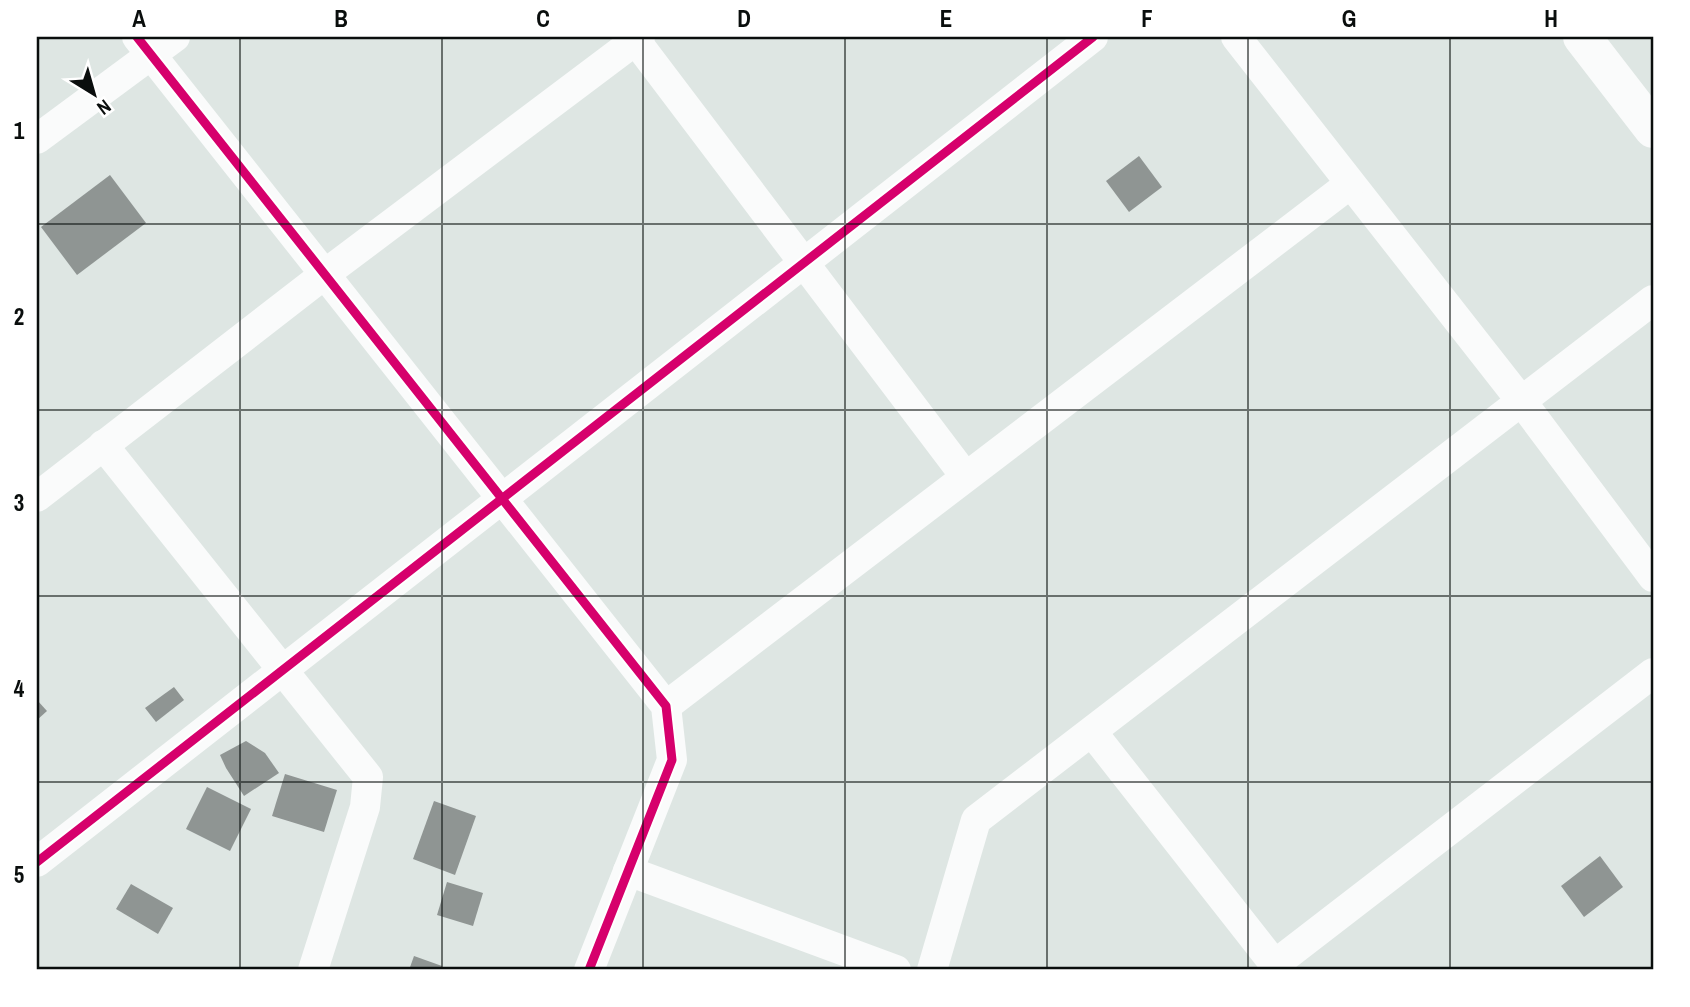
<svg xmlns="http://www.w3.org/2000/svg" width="1690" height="1007" viewBox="0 0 1690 1007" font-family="'Archivo Narrow',sans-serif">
	<rect width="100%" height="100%" fill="#dee6e3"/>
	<g fill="#8f9593">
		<polygon points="1139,156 1162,187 1129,212 1106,181"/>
		<polygon points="110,175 146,223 77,275 41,227"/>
		<polygon points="174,687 184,700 156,722 145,708"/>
		<polygon points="37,700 47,711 37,720"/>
		<polygon points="246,741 265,753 279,773 244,796 226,768 220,755"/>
		<polygon points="285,774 337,790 324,832 272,816"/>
		<polygon points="207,787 251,809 230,851 186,829"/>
		<polygon points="434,801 476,816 455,875 413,859"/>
		<polygon points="1600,856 1623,887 1584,917 1561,886"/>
		<polygon points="447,882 483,893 473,926 437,915"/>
		<polygon points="131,884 173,908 158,934 116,909"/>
		<polygon points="414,956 442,966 440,970 409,970"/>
	</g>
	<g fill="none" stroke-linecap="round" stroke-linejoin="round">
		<g stroke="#fafbfb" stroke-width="30">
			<polyline points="137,37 666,706 672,760 589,970"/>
			<polyline points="633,37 965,476"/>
			<polyline points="1236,37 1522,402 1653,577"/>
			<polyline points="37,139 175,37"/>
			<polyline points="103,445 368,777 365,807 313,970"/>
			<polyline points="37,497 325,274 640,37"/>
			<polyline points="666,706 1350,184"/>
			<polyline points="1092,732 1279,970"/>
			<polyline points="37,862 1093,37"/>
			<polyline points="628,871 896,970"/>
			<polyline points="1274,965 1653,673"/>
			<polyline points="932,970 976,820 1653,300"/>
		</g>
		<polyline stroke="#fafbfb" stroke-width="38" points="1582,37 1653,129"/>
		<defs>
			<g id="cycleway">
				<polyline points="137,37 666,706 672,760 589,970"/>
				<polyline points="37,862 1093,37"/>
			</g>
		</defs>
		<use href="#cycleway" stroke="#fff" stroke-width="13"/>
		<use href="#cycleway" stroke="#d6006c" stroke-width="9"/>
	</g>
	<path fill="none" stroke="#0a0e0d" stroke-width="2" stroke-opacity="0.55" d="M240,37v933M442,37v933M643,37v933M845,37v933M1047,37v933M1248,37v933M1450,37v933M37,224h1616M37,410h1616M37,596h1616M37,782h1616"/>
	<rect width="1690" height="1007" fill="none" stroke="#ffffff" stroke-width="77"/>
	<g transform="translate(94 94) rotate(143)" stroke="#ffffff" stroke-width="5" paint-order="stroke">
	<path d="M0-5L12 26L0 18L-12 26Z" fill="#0a0e0d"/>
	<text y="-10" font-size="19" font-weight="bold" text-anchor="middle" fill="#0a0e0d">N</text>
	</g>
	<rect x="38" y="38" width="1614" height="930" fill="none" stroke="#0a0e0d" stroke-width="2.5"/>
	<g font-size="23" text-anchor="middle" font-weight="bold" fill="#0a0e0d">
		<text x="139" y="27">A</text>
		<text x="341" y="27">B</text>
		<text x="543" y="27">C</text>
		<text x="744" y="27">D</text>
		<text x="946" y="27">E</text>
		<text x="1147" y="27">F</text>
		<text x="1349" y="27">G</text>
		<text x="1551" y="27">H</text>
		<text x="19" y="139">1</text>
		<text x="19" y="325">2</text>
		<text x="19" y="511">3</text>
		<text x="19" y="697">4</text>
		<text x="19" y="883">5</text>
	</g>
</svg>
